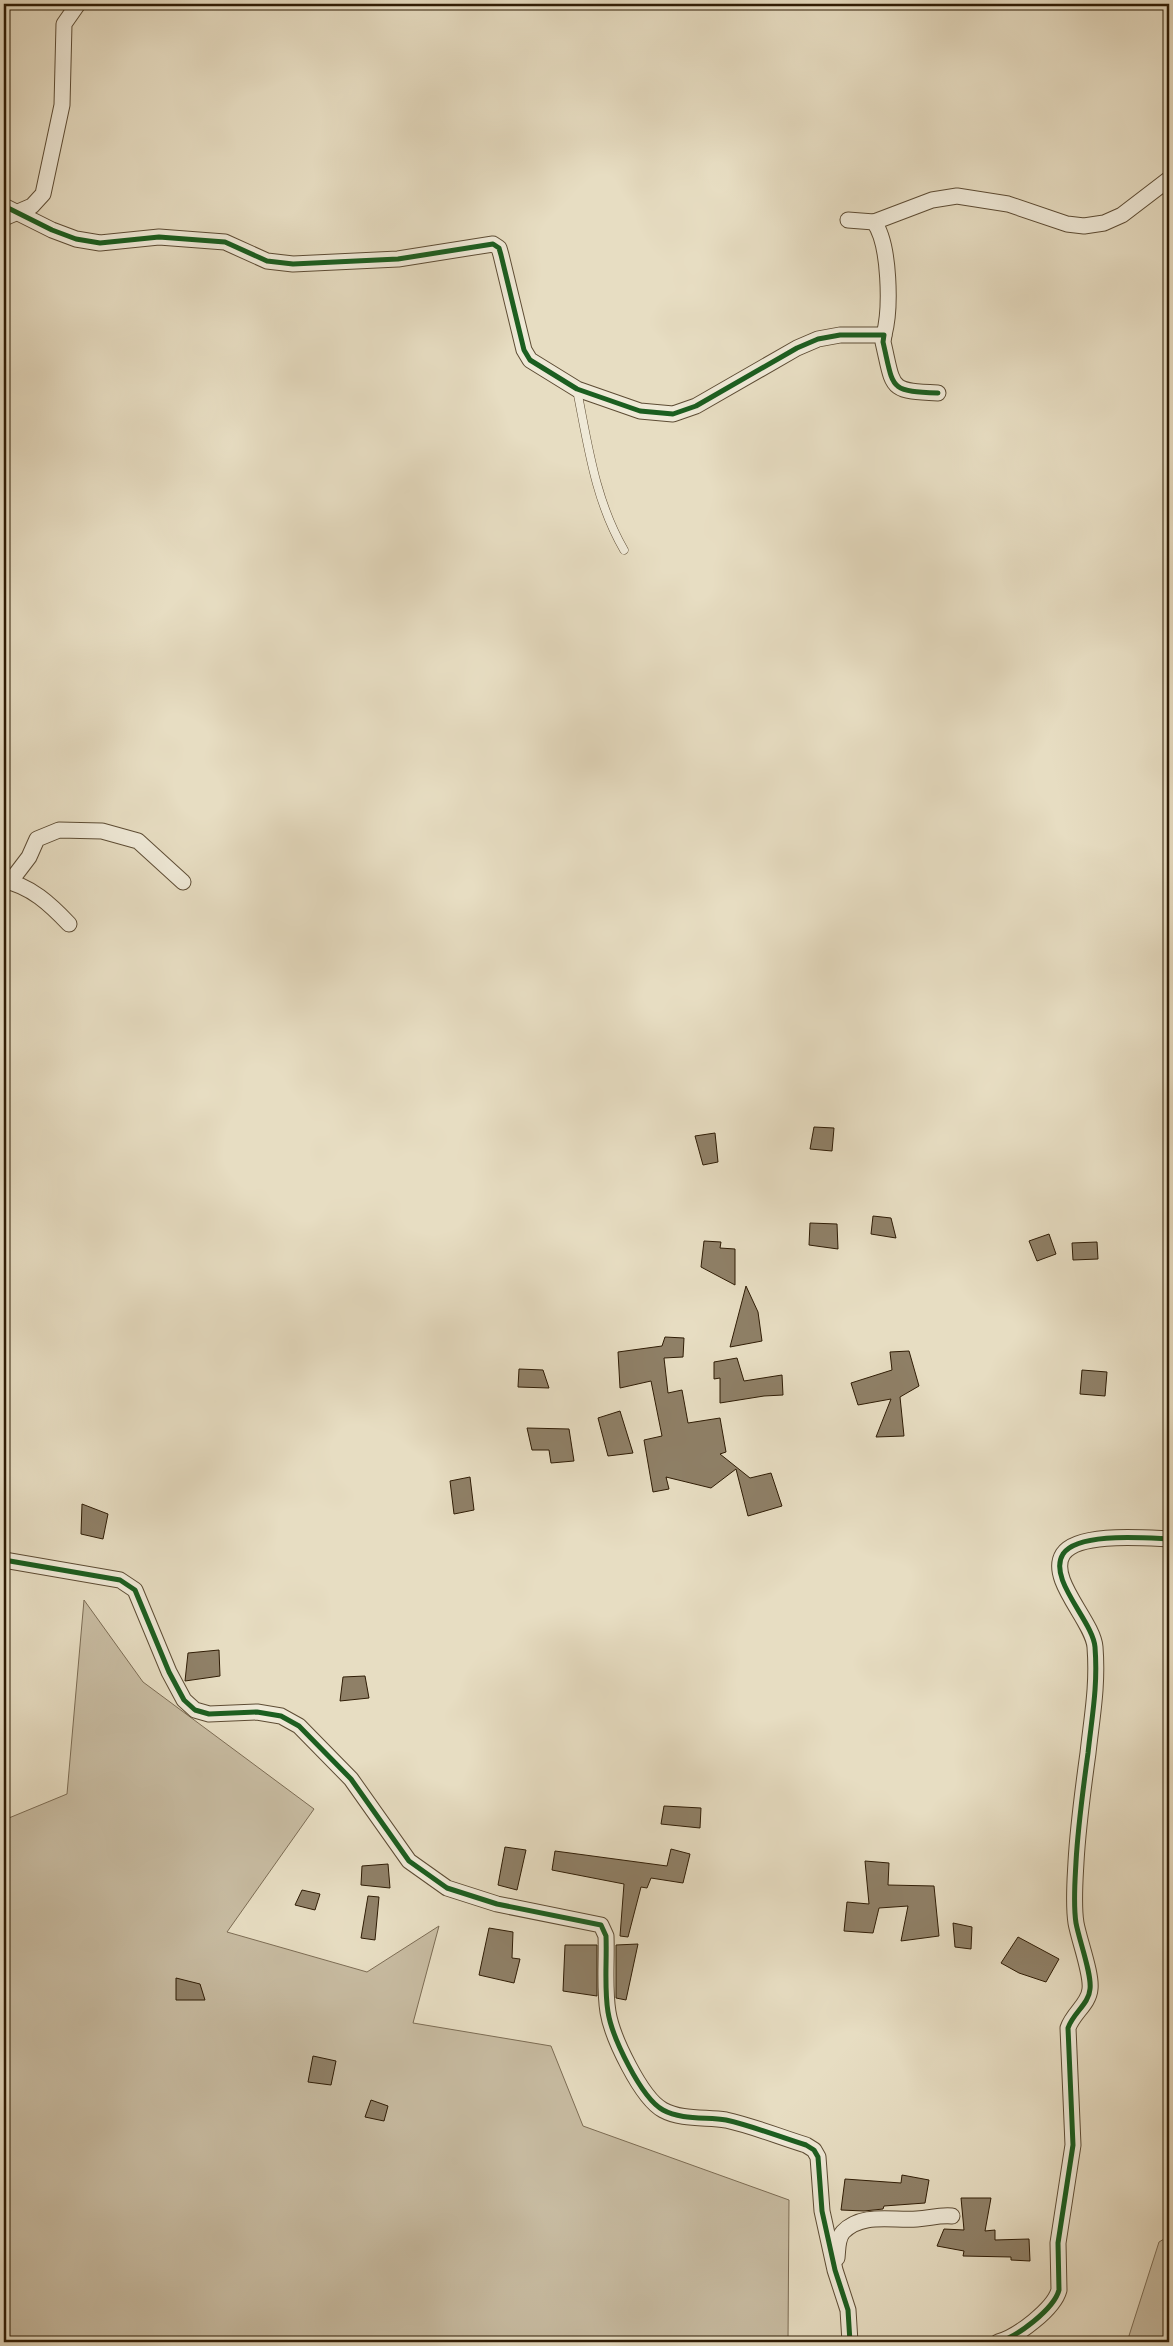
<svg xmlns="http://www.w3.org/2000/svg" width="1173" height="2346" viewBox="0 0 1173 2346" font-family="'Old Standard TT',serif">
	<rect width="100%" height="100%" fill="#e7ddc2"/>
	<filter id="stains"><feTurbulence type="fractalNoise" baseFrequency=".004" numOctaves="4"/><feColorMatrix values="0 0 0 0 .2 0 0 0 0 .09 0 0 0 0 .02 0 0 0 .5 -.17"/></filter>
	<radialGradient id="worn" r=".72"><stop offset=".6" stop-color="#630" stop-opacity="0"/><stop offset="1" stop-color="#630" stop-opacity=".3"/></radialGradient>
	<g fill="#c8bca2" stroke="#7c6c54">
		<polygon points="84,1600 143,1682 314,1809 227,1932 367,1972 439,1926 413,2023 551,2046 583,2126 789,2200 788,2342 4,2342 4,1820 67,1794"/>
		<polygon points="1169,2236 1169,2342 1127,2342 1159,2242"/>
	</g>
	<g fill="#8f8067" stroke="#2f1c05">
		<polygon points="814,1127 834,1128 832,1151 810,1149"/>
		<polygon points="715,1133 718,1162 703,1165 695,1136"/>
		<polygon points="873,1216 891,1218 896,1238 871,1234"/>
		<polygon points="810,1223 837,1224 838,1249 809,1245"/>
		<polygon points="1049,1234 1056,1254 1037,1261 1029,1241"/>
		<polygon points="704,1241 721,1242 720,1248 735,1249 735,1285 701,1267"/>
		<polygon points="1097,1242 1098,1259 1073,1260 1072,1243"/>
		<polygon points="746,1286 758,1312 762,1341 730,1347"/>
		<polygon points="665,1337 684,1338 683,1357 664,1358 668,1393 682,1390 688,1423 720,1418 726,1452 720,1454 750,1478 771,1473 782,1506 748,1516 736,1469 711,1488 666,1477 669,1489 653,1492 644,1440 662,1436 651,1381 620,1388 618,1352 662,1346"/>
		<polygon points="909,1351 919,1386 900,1397 904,1436 876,1437 891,1399 858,1405 851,1383 892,1370 890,1352"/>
		<polygon points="737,1358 744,1381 782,1375 783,1395 764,1396 720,1403 720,1378 714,1379 714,1362"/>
		<polygon points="519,1369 543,1370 549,1388 518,1387"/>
		<polygon points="1082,1370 1107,1372 1105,1396 1080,1394"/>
		<polygon points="620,1411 633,1453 608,1456 598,1418"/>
		<polygon points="527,1428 569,1429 574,1461 551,1463 549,1450 532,1450"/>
		<polygon points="470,1477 474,1510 454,1514 450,1481"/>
		<polygon points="82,1504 108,1514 103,1539 81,1534"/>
		<polygon points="219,1650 220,1676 185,1681 188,1653"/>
		<polygon points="365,1676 369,1698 340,1701 343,1677"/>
		<polygon points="664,1806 701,1808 700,1828 661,1824"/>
		<polygon points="505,1847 526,1850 517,1890 498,1885"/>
		<polygon points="671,1849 690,1854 683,1883 651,1878 647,1888 641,1887 628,1937 620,1936 624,1884 552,1870 555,1851 667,1866"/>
		<polygon points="865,1861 889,1863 888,1885 934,1886 939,1936 901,1941 908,1906 879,1908 873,1933 844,1931 847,1902 869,1904"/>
		<polygon points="388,1864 390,1888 361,1885 362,1866"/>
		<polygon points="302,1890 320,1894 315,1910 295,1905"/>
		<polygon points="368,1896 379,1897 375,1940 361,1938"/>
		<polygon points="953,1923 972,1927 971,1949 955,1947"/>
		<polygon points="489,1928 513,1932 512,1958 520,1959 514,1983 479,1975"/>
		<polygon points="1018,1937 1059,1959 1046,1982 1019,1973 1001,1963"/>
		<polygon points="638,1944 626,2000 616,1998 616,1945"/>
		<polygon points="565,1945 597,1945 597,1996 563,1991"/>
		<polygon points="176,1978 200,1984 205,2000 176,2000"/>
		<polygon points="313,2056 336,2061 331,2085 308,2082"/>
		<polygon points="371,2100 388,2106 384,2121 365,2117"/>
		<polygon points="902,2175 929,2180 925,2203 884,2206 883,2209 864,2211 841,2210 845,2179 901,2183"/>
		<polygon points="961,2198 991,2198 985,2231 995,2230 995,2240 1029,2239 1030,2261 1011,2260 1011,2257 963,2256 964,2251 937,2246 944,2229 964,2230"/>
	</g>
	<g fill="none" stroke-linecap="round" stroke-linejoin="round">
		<defs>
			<path id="lane" d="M577,390c11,55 18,110 47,160"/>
			<g id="street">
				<path d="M4,206l48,24 24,9 24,4 59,-6 66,5 42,19 26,3 105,-5 95,-15 6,4 2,7 23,95 6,10 47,29 63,22 33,3 23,-8 101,-58 21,-9 22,-4h44l-1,7c11,47 5,49 55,51"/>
				<polyline points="4,218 32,206 43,194 62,105 64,24 78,4"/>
				<path d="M848,220l26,2c16,22 17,87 10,113"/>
				<polyline points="874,222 932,200 957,196 1008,204 1067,224 1084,226 1104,223 1122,215 1169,179"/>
				<path d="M4,881c26,4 47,24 65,43"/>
				<polyline points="10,882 29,857 37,839 59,830 102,831 138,841 183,882"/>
				<path d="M4,1560l116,20 15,10 34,82 15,28 11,10 14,4 48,-2 24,4 18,10 52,53 58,82 38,27 50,16 104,21 5,11c1,25 -2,52 2,76 4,25 33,86 55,98 18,10 43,7 63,10 27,6 54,17 80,25l8,5 4,7 4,54 13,59 13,40 2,32"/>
				<path d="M837,2258c1,-8 0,-19 6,-26 19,-20 50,-11 74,-13 14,-1 21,-4 35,-3"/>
				<path d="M998,2342c19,-5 56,-33 61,-52l-1,-47 15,-98 -5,-117c5,-15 21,-24 22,-39 2,-15 -11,-49 -14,-66 -3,-19 -1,-42 0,-61 2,-36 7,-73 12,-109 4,-37 10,-67 7,-106 -2,-26 -48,-68 -32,-93 15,-22 82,-16 106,-15"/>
			</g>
		</defs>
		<use href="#lane" stroke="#5d4c34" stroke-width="9"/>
		<use href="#street" stroke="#5d4c34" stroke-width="17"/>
		<use href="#lane" stroke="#efe9d7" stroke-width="8"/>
		<use href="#street" stroke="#efe9d7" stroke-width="15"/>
		<defs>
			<g id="cycleway">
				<path d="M4,206l48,24 24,9 24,4 59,-6 66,5 42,19 26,3 105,-5 95,-15 6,4 2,7 23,95 6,10 47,29 63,22 33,3 23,-8 101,-58 21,-9 22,-4h44l-1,7c11,47 5,49 55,51"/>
				<path d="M4,1560l116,20 15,10 34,82 15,28 11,10 14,4 48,-2 24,4 18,10 52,53 58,82 38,27 50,16 104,21 5,11c1,25 -2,52 2,76 4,25 33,86 55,98 18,10 43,7 63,10 27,6 54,17 80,25l8,5 4,7 4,54 13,59 13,40 2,32"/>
				<path d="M998,2342c19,-5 56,-33 61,-52l-1,-47 15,-98 -5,-117c5,-15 21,-24 22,-39 2,-15 -11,-49 -14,-66 -3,-19 -1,-42 0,-61 2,-36 7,-73 12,-109 4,-37 10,-67 7,-106 -2,-26 -48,-68 -32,-93 15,-22 82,-16 106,-15"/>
			</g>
		</defs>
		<use href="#cycleway" stroke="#efe9d7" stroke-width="8"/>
		<use href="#cycleway" stroke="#1b5e20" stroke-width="5"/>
	</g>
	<rect width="1173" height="2346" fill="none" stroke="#e7ddc2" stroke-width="20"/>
	<rect x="5" y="5" width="1163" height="2336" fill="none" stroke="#2f1c05" stroke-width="2.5"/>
	<rect x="10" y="10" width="1153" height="2326" fill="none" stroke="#2f1c05"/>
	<rect width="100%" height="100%" filter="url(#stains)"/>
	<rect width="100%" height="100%" fill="url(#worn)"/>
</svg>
